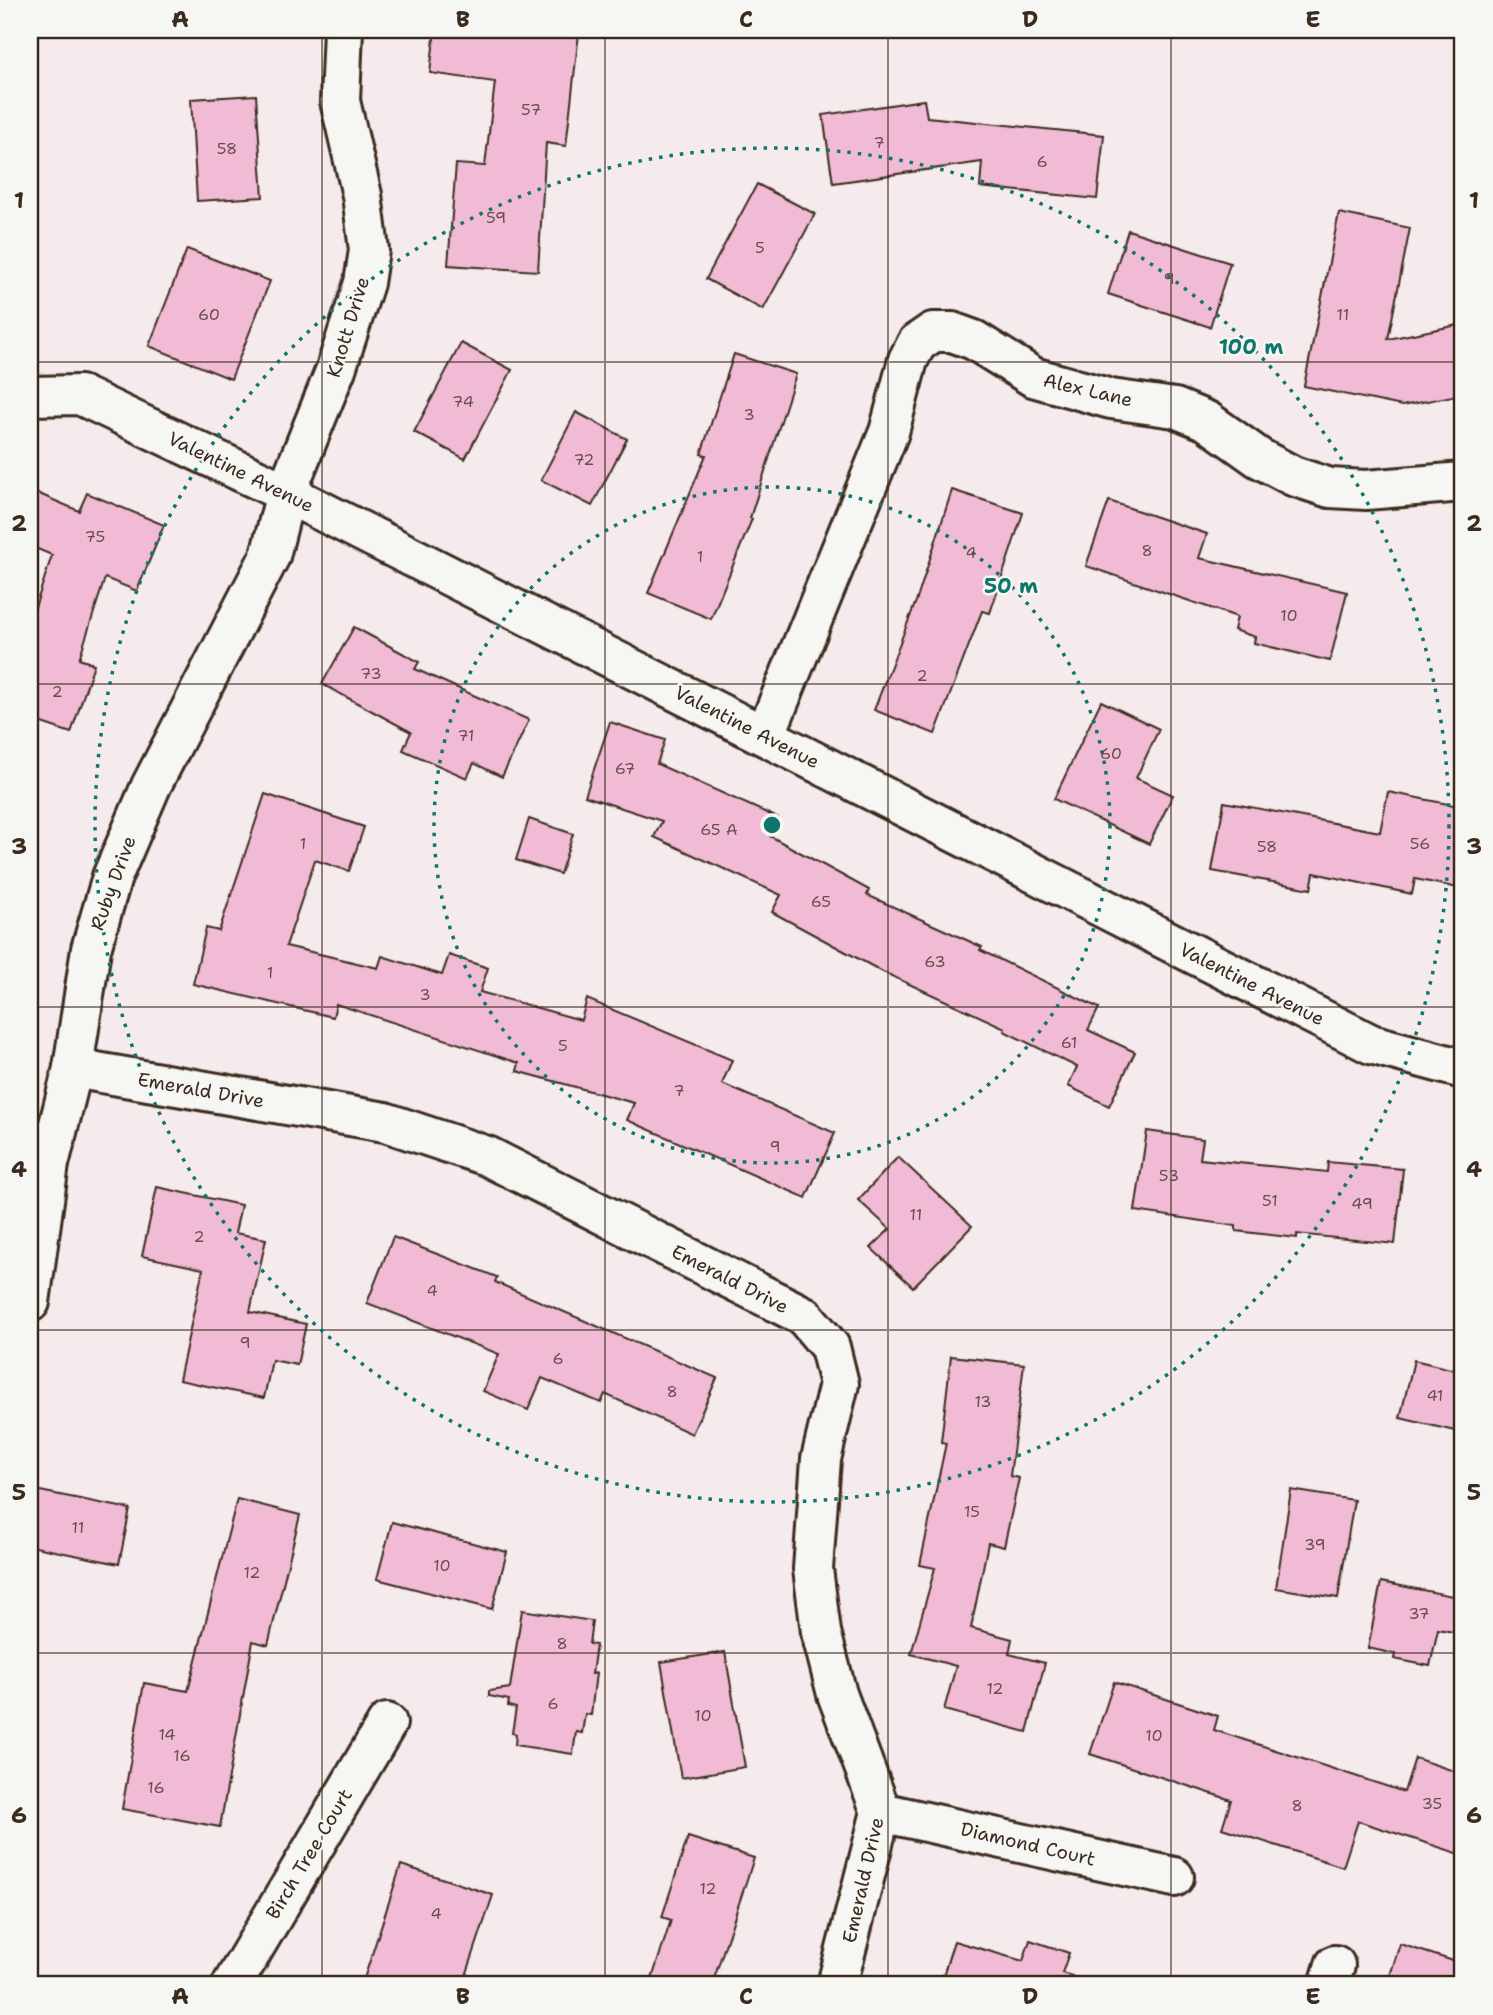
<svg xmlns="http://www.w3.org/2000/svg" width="1493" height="2015" viewBox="0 0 1493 2015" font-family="'Shantell Sans',sans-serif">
	<rect width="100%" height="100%" fill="#f5eaec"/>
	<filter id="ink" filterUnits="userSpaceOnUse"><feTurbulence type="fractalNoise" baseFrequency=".0143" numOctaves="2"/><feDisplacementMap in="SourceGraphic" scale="14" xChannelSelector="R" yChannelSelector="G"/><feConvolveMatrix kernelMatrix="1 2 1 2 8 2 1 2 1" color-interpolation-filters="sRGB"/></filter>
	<g filter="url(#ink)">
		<g fill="#f1bbd5" stroke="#3b2a1e" stroke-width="2">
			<polygon points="435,30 550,30 579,33 566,146 546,143 538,271 448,265 456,164 485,166 495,82 430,73"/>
			<polygon points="256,95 263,197 197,201 191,99"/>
			<polygon points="924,100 927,117 1104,135 1097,199 980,187 982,162 833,183 823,115"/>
			<polygon points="757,184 815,214 763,310 706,279"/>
			<polygon points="1339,213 1410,228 1388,339 1463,324 1463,394 1402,406 1304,386"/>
			<polygon points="1128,230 1230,263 1210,327 1108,294"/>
			<polygon points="187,249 270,281 231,379 149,346"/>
			<polygon points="461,343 512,370 465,459 414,432"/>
			<polygon points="734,354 796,374 750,518 752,519 711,619 648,593 706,455 701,454"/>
			<polygon points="576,412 627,439 592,506 541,480"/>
			<polygon points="30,490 79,511 87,493 164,525 137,591 105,578 79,659 94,664 71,733 30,719 30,623 52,555 30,546"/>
			<polygon points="952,490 1023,513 990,613 982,611 935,734 874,710 918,596"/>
			<polygon points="1109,501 1207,534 1199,558 1347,592 1330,661 1254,643 1255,637 1234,630 1237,617 1086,566"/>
			<polygon points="354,627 419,662 415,669 529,720 502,777 474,763 467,778 403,750 411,732 322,684"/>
			<polygon points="1101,701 1159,729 1136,778 1173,795 1149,844 1054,799"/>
			<polygon points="610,722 665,740 657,764 778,818 770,836 869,890 867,895 982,947 980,950 1099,1008 1088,1030 1135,1052 1109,1106 1068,1086 1077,1067 1004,1031 1005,1028 883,972 772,912 781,895 654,837 662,821 585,796"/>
			<polygon points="1388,792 1463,807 1463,889 1415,879 1412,894 1314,873 1311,889 1212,871 1224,802 1380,832"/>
			<polygon points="265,794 364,827 349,871 315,860 286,946 378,968 382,956 442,975 449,955 488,968 480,992 581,1020 587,999 732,1060 722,1084 835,1133 806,1198 627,1120 634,1103 517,1071 519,1063 336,1004 333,1017 193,984 206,928 219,931"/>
			<polygon points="529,819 573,834 560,874 516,860"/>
			<polygon points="1147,1131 1203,1139 1200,1159 1327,1172 1328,1162 1403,1169 1395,1244 1297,1234 1297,1238 1236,1231 1236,1226 1135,1211"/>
			<polygon points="898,1157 972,1226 913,1287 871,1248 890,1229 858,1200"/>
			<polygon points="157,1187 241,1205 235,1233 266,1239 250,1312 306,1324 297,1365 272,1360 264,1398 179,1380 203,1269 142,1256"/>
			<polygon points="393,1237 497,1277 495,1282 717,1378 692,1434 605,1394 601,1403 542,1378 528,1410 483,1391 499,1354 367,1303"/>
			<polygon points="951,1356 1024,1364 1010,1476 1019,1478 1004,1547 988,1543 971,1628 1012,1639 1009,1654 1045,1663 1027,1732 944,1710 956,1666 911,1654 935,1568 920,1565 946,1443 941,1442"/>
			<polygon points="1414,1360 1463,1372 1463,1433 1400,1418"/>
			<polygon points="30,1489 130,1509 119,1564 30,1546"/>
			<polygon points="1291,1490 1354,1500 1338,1598 1276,1588"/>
			<polygon points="237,1499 300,1515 268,1645 253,1641 220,1827 122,1809 144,1683 188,1691"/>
			<polygon points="392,1522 507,1552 492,1609 377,1579"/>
			<polygon points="1381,1582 1463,1598 1463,1634 1438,1629 1430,1666 1394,1659 1395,1654 1368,1648"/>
			<polygon points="522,1610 592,1621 589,1644 596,1645 592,1674 596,1673 591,1715 585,1714 582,1733 576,1732 573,1754 515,1745 516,1734 512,1733 516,1708 508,1706 509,1700 489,1696 489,1691 510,1688"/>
			<polygon points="725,1652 745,1767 681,1778 661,1662"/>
			<polygon points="1114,1682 1218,1716 1214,1730 1404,1792 1415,1758 1463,1774 1463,1855 1358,1821 1343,1867 1222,1828 1231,1800 1090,1754"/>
			<polygon points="688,1837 754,1858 712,1985 650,1985 671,1920 662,1917"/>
			<polygon points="401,1865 493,1895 463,1985 362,1985"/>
			<polygon points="1030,1940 1069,1953 1062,1973 1072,1976 1070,1985 940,1985 954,1941 1023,1961"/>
			<polygon points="1400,1944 1463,1964 1463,1985 1387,1985"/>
		</g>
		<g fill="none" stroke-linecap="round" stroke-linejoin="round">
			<defs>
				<g id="minor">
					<polyline points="30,396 80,395 286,493 1371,1044 1463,1069"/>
					<polyline points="765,736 889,432 908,360 917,343 933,332 952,332 974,340 1033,377 1111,399 1175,408 1207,421 1259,458 1293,476 1330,488 1366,490 1463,482"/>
					<polyline points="73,1068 385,1122 487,1156 804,1316 830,1347 839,1384 821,1459 813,1569 821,1632 837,1694 881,1812 837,1985"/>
					<polyline points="30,1302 49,1164 73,1068 91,949 112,877 151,786 270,556 286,493 336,369 364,283 369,250 362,195 340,101 343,30"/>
					<polyline points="881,1812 1174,1877"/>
					<polyline points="232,1985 387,1723"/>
					<polyline points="1329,1985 1335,1965"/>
				</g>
			</defs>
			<use href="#minor" stroke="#3b2a1e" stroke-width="44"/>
			<use href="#minor" stroke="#f6f6f2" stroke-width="38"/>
		</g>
	</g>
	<path fill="none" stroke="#3b2a1e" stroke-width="2" stroke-opacity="0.55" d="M322,30v1955M605,30v1955M888,30v1955M1171,30v1955M30,362h1433M30,684h1433M30,1007h1433M30,1330h1433M30,1653h1433"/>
	<g fill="none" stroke="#0f766e" stroke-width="3.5" stroke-dasharray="3.5 7">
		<circle cx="772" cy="825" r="338"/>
		<circle cx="772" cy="825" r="677"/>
	</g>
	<g text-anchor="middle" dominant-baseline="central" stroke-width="5" stroke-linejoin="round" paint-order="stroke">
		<g font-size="16" fill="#684e4c">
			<text x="531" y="109">57</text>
			<text x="879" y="142">7</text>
			<text x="227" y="148">58</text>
			<text x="1042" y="161">6</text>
			<text x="496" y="217">59</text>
			<text x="760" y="247">5</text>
			<text x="1169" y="278">9</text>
			<text x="209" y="314">60</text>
			<text x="1343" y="314">11</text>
			<text x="463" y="401">74</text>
			<text x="749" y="414">3</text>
			<text x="584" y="459">72</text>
			<text x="95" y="536">75</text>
			<text x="1147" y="550">8</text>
			<text x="971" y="552">4</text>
			<text x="700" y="556">1</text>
			<text x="1289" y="615">10</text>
			<text x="371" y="673">73</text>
			<text x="922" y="675">2</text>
			<text x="57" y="691">2</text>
			<text x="466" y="735">71</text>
			<text x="1111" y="753">60</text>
			<text x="625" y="768">67</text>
			<text x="719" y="829">65 A</text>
			<text x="303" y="843">1</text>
			<text x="1420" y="843">56</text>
			<text x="1267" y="846">58</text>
			<text x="821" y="901">65</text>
			<text x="935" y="961">63</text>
			<text x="270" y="972">1</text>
			<text x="425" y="994">3</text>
			<text x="1069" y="1042">61</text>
			<text x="563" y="1045">5</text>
			<text x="679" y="1090">7</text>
			<text x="775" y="1146">9</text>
			<text x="1169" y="1175">53</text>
			<text x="1270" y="1200">51</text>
			<text x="1362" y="1203">49</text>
			<text x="916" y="1214">11</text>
			<text x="199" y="1236">2</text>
			<text x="432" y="1290">4</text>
			<text x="245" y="1342">9</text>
			<text x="558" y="1358">6</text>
			<text x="672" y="1391">8</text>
			<text x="1435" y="1395">41</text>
			<text x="983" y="1401">13</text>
			<text x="972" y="1511">15</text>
			<text x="78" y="1527">11</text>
			<text x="1315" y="1544">39</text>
			<text x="442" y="1565">10</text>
			<text x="252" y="1572">12</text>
			<text x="1419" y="1613">37</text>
			<text x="562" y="1643">8</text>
			<text x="995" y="1688">12</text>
			<text x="553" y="1703">6</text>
			<text x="703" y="1715">10</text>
			<text x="167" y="1734">14</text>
			<text x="1154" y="1735">10</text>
			<text x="182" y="1755">16</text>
			<text x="156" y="1787">16</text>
			<text x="1432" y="1803">35</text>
			<text x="1297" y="1805">8</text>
			<text x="708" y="1888">12</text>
			<text x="436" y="1913">4</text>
		</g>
		<g font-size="19" fill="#3b2a1e" stroke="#f6f6f2">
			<text transform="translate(348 327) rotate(-73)">Knott Drive</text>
			<text transform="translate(1088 390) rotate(13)">Alex Lane</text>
			<text transform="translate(241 472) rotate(26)">Valentine Avenue</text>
			<text transform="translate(747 727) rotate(27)">Valentine Avenue</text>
			<text transform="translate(113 883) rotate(-70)">Ruby Drive</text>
			<text transform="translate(1252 984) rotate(27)">Valentine Avenue</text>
			<text transform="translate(201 1090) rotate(10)">Emerald Drive</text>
			<text transform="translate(730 1279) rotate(27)">Emerald Drive</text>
			<text transform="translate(1028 1844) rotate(13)">Diamond Court</text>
			<text transform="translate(309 1854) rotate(-59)">Birch Tree Court</text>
			<text transform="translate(863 1880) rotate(-77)">Emerald Drive</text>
		</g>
	</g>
	<circle cx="772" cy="825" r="10" fill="#0f766e" stroke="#f6f6f2" stroke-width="3.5"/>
	<g font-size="21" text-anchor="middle" font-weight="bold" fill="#0f766e" stroke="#f6f6f2" stroke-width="5" stroke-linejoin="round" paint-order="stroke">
		<text x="1251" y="354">100 m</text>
		<text x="1011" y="593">50 m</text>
	</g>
	<rect width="1493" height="2015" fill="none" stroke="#f6f6f2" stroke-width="77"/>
	<rect x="38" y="38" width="1416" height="1938" fill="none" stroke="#3b2a1e" stroke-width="2.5"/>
	<g font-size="23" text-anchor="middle" font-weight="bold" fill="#3b2a1e">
		<text x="180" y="27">A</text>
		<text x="463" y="27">B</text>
		<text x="746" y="27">C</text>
		<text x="1030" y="27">D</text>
		<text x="1313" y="27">E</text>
		<text x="19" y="208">1</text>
		<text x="1474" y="208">1</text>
		<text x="19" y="531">2</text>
		<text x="1474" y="531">2</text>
		<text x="19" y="854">3</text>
		<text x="1474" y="854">3</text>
		<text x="19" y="1177">4</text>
		<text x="1474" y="1177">4</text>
		<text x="19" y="1500">5</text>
		<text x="1474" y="1500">5</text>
		<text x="19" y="1823">6</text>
		<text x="1474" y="1823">6</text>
		<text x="180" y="2004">A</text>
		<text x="463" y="2004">B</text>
		<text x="746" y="2004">C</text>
		<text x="1030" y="2004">D</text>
		<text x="1313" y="2004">E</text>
	</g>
</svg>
